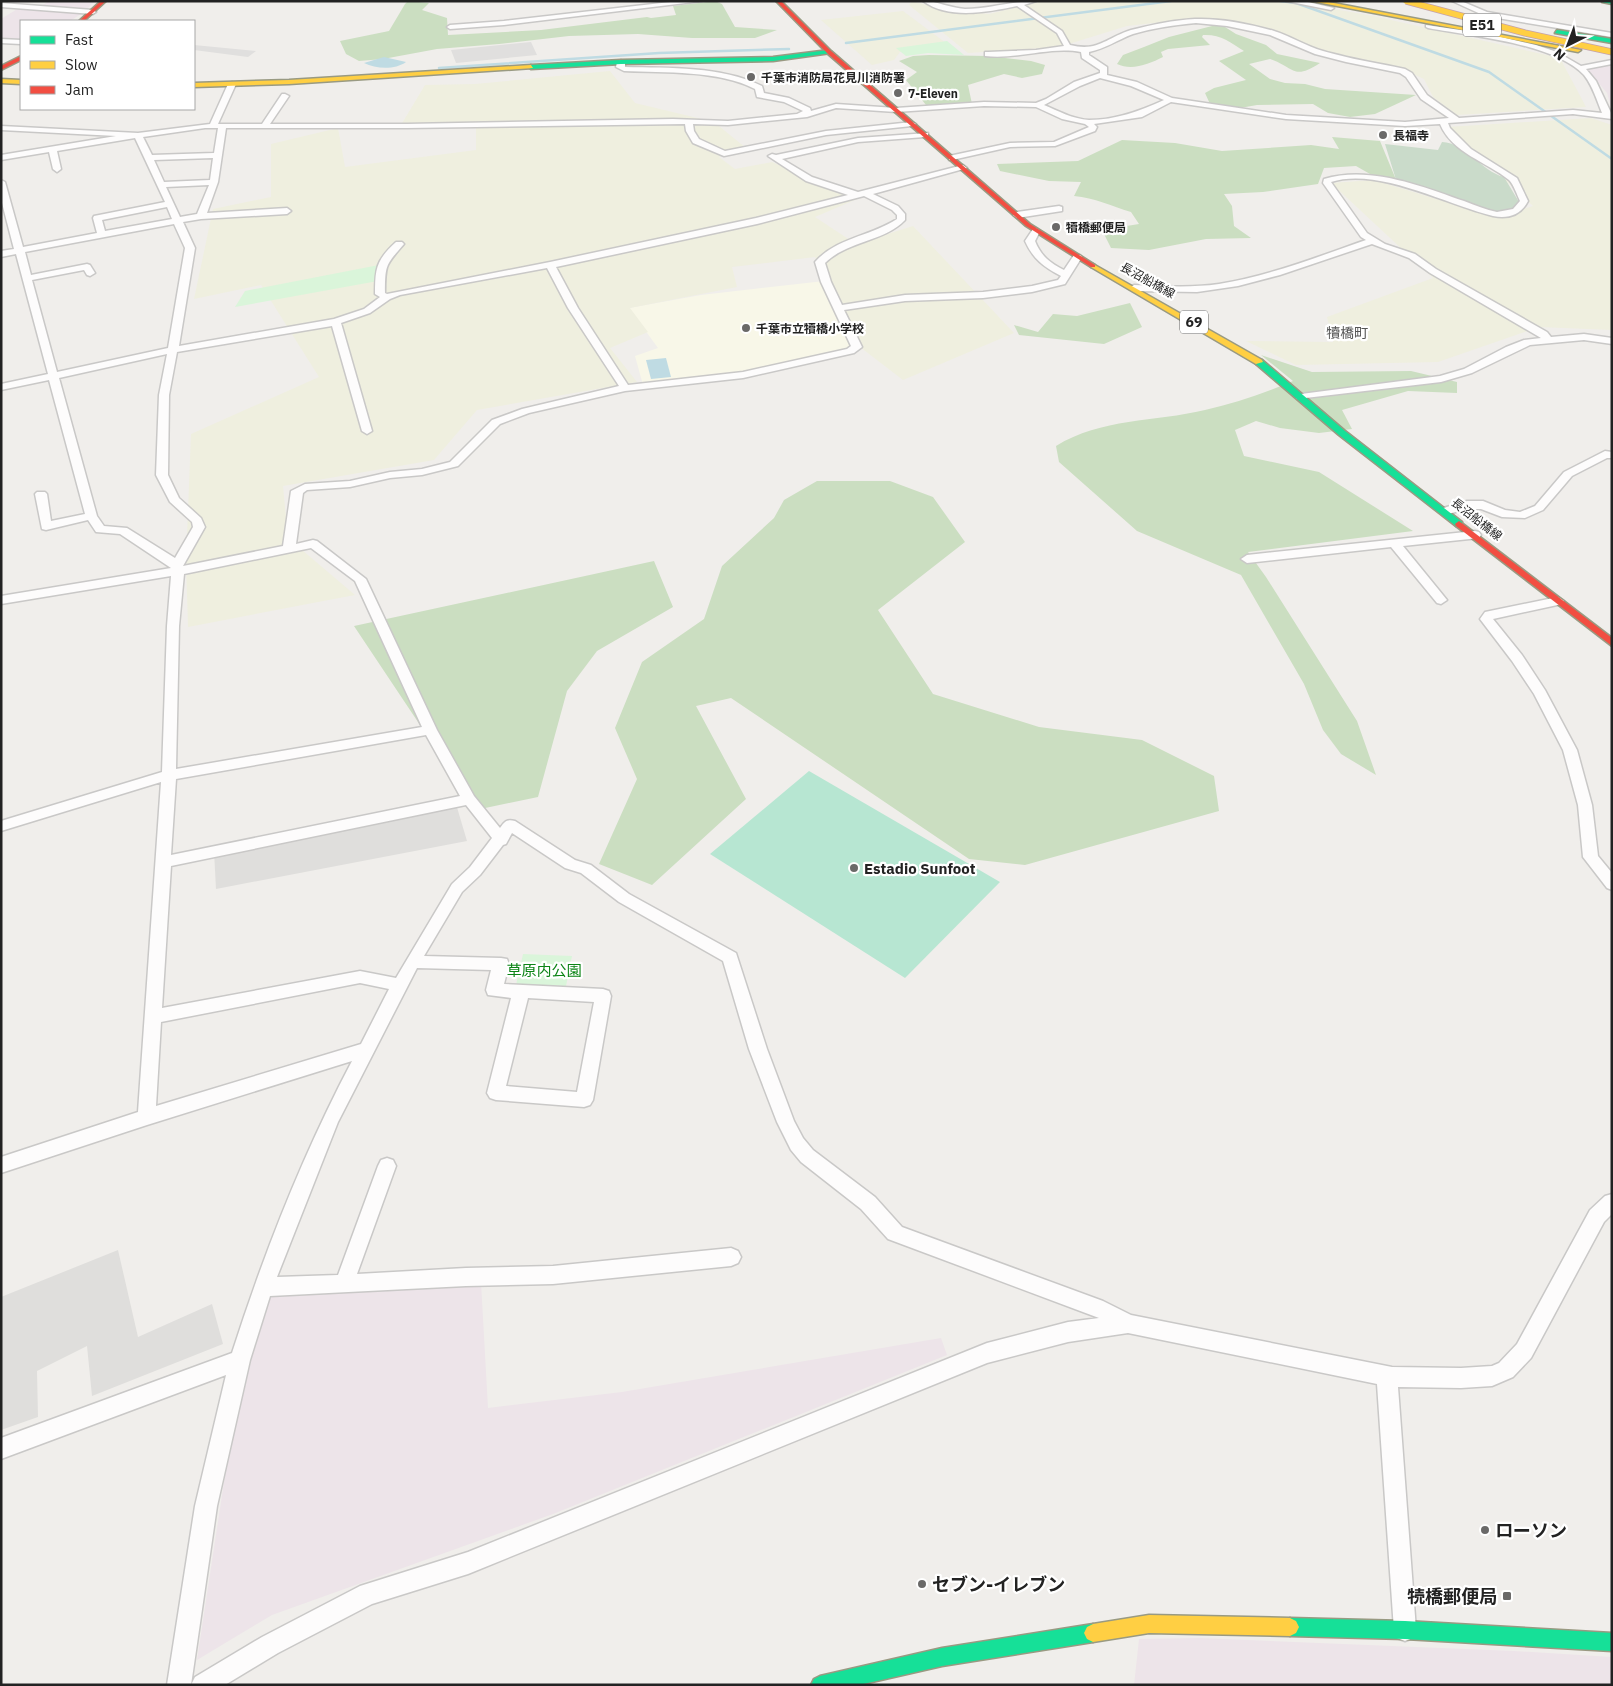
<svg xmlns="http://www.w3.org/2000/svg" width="1613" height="1686" viewBox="0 0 1613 1686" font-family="'IBM Plex Sans','Noto Sans JP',sans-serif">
	<rect width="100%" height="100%" fill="#f0eeeb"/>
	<g fill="#dfdedc">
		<polygon points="456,804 467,841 216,889 214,851"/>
		<polygon points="118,1250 138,1337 212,1304 223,1344 92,1396 87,1346 37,1371 38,1417 1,1430 1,1297"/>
	</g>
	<g fill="#ede4e9">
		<polygon points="49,1 95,1 87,9 40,7"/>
		<polygon points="19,8 84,12 70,21 21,21 21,41 1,40 1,19"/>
		<polygon points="1594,66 1612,66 1612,110 1607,93 1588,70"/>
		<polygon points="481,1282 488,1408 622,1392 941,1338 947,1355 553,1514 272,1615 197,1660 234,1416 270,1294"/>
		<polygon points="1199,1638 1514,1651 1612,1657 1612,1685 1134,1685 1139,1639"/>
	</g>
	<polygon fill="#f8f7e8" points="824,281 858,347 751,374 643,385 635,356 658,348 629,308 701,295"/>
	<g fill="#efefdf">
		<polygon points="912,1 943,9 989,14 1042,1 1277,1 1312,5 1373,16 1560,58 1586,107 1457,115 1433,97 1424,79 1400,68 1358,62 1316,50 1246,23 1198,18 1127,26 1059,47 968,53 909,5"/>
		<polygon points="903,11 958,52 919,50 900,52 894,60 872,65 821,20"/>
		<polygon points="610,71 635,103 714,122 746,148 719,157 735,169 772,162 857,199 815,217 856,244 913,226 1014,333 903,380 860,347 815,257 732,267 737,287 630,308 648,332 610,348 637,382 477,410 434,460 283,486 288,538 355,595 188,627 186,562 191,434 319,377 261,285 194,299 213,209 271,197 271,144 338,128 345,167 476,150 476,125 401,125 425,85 475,84"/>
		<polygon points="1591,118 1612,125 1612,330 1539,327 1438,362 1296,365 1246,341 1333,342 1327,317 1433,278 1331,183 1374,180 1496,217 1533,206 1447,127"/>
	</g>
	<g fill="#cbdec1">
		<polygon points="408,1 429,3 422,10 447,18 448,35 541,30 647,17 651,18 676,15 673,6 715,1 722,4 735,27 777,30 755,38 692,38 638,34 569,36 499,44 437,49 383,59 359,61 346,54 340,41 389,31 405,4"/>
		<path d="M1216,25l9,2 11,7 30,11 11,9 43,9c-27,18 -26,4 -50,-4l-21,5 21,15 15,4 20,1 20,5 91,6 -41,19 -25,3 -22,-4 -15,-9 -56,1 -17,3 -30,-4 -5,-11 9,-5 32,-8 -27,-19 25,-10c-14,-9 -24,-17 -41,-16l-1,2 8,8 -42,4 -7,3 2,5c-14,7 -31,14 -46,7l6,-9 21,-8 25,-10z"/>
		<polygon points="929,55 988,56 1031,61 1045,65 1042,74 1022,78 1004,74 968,85 972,104 926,105 906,80 917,72 899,61 913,56"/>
		<path d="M1332,137l48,4 17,41 -27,-8 -14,-8 -32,2 -6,16 -55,8 -39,2 8,12 2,20 17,12 -45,1 -57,11 -38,-2 -9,-18 37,-6 -8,-12c-20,-6 -36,-14 -57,-16l7,-14 -32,-1 -49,-10 -3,-7 81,-3 44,-21 53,3 47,8 89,-6 28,4z"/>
		<polygon points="1130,303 1142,327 1104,344 1019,335 1014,325 1038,332 1053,314 1077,316"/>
		<path d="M1261,355l51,17 99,-1 46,11v11l-49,-2 -66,19 10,19 -33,4 -39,-5 -24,-7 -21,9 9,26 75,16 94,59 -165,21 18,25 91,144 19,54 -35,-21 -18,-24 -19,-46 -63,-109 -104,-44 -78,-69 -3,-16c45,-28 99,-24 149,-36 30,-7 60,-17 88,-29z"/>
		<polygon points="817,481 890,481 933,497 965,542 878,610 933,694 1039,727 1142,740 1214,776 1219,811 1025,865 969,859 731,698 696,706 746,799 652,885 599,864 637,779 615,728 642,662 704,619 722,566 774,518 784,500"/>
		<polygon points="654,561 673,607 597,651 567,691 538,797 471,811 458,795 440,755 354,626"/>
	</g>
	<path fill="#cadbca" d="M1442,142c24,1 39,29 62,35l15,25 -4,7 -18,3 -100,-29 -12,-39 53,6z"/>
	<g fill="#daf5da">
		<polygon points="947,41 964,55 928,53 906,56 896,48"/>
		<polygon points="379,265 378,281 235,307 245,291"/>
		<polygon points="523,954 572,956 566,986 516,985"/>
	</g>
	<polygon fill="#b7e6d2" points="809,771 1000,882 905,978 710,854"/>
	<g fill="#e0dfde">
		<polygon points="531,42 537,55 456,63 451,50"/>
		<polygon points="194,45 256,51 248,57 194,50"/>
	</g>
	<g fill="#bfdbe3">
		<path d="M384,57l22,5c-11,8 -30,7 -42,1z"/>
		<polygon points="666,358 671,377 651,379 646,360"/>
	</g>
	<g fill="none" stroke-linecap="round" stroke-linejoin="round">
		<g stroke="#bfdbe3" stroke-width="2.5">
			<polyline points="1280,1 1296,3 1489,72 1612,159"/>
			<polyline points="846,43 1171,1"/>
			<polyline points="439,68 659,53 789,49"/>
		</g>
		<defs>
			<g id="street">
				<polygon points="679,1 702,1 504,25 450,29 447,27 450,25 504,21"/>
				<path d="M923,1c14,0 27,7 42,8 24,0 47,-8 71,-8l-12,4 38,26 8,14c28,7 36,-7 61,-15 20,-5 43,-10 64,-11 25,-1 55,5 79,12 16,5 32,15 49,20 27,8 54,12 82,18l7,4 15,22 32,23 114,-8 29,3c-5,-12 -9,-27 -18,-38 -30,-32 -114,-39 -156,-47l-2,-1v-2l62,9 48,11 21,7 24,14 31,-6v4l-26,5 10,12 16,34v4l-39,-5 -125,9 2,5 21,21 46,29 11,23c-7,14 -20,18 -35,15 -46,-11 -114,-49 -162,-34l36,51 18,11 30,10 21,15 111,63 4,5 33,-3 28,4v6l-28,-4 -54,5 -58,28 -31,9 -144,17 -1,-2 1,-2 4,-1 139,-18 24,-7 42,-22 18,-7 17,-2 -111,-65 -21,-15 -37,-14 -92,31 -42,11 -41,6 -63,-1 -5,-3 5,-3c28,1 57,3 85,-1 50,-8 98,-27 147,-44l-5,-3 -38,-54 1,-4c45,-14 97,7 140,22 11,4 22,9 33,11l16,-3 7,-8c-3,-6 -6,-16 -11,-21 -22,-18 -57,-27 -69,-56l-35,2 -119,-7 -115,-17 -29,15 -48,7 3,3 -2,4 -40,15 -45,1 -58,13h-3v-4l61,-13 44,-1 35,-15 -4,-3 -23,-5 -26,-12 -52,-1 -88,6 -60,-4 -29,9 -79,8 -35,-1 1,7 5,8 26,12 101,-20 86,-9 4,2 -4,2 -86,9 -102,21 -31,-13 -7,-12 -1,-7 -278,4h-181l-8,54 -11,31 80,-5 4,3 -4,3 -86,5 -18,3 12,26 -16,98 155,-27 30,-10 16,-12 -5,-3c0,-25 1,-34 21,-52h6l2,2c-18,21 -19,20 -19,49l2,1 163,-32 206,-44 92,-23 -42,-14 -38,-25 4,-2 4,1 82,-17 70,-5v4h-3l-67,5 -76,17 30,18 46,15 105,-27 4,3 -94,26 25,12 7,8v6c-21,22 -58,21 -80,43l6,19 11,23 63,-10 78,-3 49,-6 26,-6 3,-4c-17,-9 -28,-17 -36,-35l8,-12 3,-1 4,3 -5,10c6,15 15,22 29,29l10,-15h6l2,2 -17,27 -33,8 -49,6 -78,3 -61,9 18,37 -8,6 -111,25 -118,13 -96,22 -29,11 -42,42 -36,9 -32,3 -40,9 -43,3 -4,3 -7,51 17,-4 4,1 49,38 71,151 37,66 26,32c5,-7 7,-9 15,-7l60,39 16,5 38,29 107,59 31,96 27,72 9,17 10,12 62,47 27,30 201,74 28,14 261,52 69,1 31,-2 7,-3 18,-19 73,-134 15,-14 7,-2v20l-8,8 -73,136 -18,19 -21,9 -31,2 -63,-1 18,243 -3,8 -8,3 -8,-3 -3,-8 -17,-246 -249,-51 -60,9 -81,21 -519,211 -96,30 -94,49 -53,32h-34l4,-8 67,-40 98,-51 108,-34 519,-209 81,-21 31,-4 -211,-79 -27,-30 -60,-47 -10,-12 -14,-28 -28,-73 -26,-88 -104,-59 -38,-29 -16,-5 -53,-35 -6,11 -3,1 -23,30 -18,17 -38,64 77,2 6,1 2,5 -5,20 99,5 6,2 2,5 -18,104 -3,5 -6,2 -88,-7 -6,-2 -3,-5 24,-95 -23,-3 -2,-5 5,-20 -74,-2 -79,154 -61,155 61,-2 40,-109 3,-6 6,-2 6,2 3,6 -39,108 109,-6 87,-2 178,-18 7,3 3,6 -3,6 -7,3 -178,18 -87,2 -196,10 -20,64 -33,146 -26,179h-24l28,-179 31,-131 -225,84v-21l231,-85c32,-100 71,-199 120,-292l-205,64 -146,48v-16l137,-45 23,-330 -160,49v-10l161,-49 5,-146 4,-50 -170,28v-8l170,-28 -51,-34 -24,-2 -8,-12 -42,10 -4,-1 -7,-35 2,-2h8l2,2 4,27 34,-7 -36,-134 -48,10v-6l47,-10 -32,-120 -15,3v-6l13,-2 -13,-50v-19l4,2 18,65 74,-14 -4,-15 1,-2 71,-14 -30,-64 -78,13 4,18 -4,3 -4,-3 -4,-17 -48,8v-5l115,-19 -115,-6v-4l137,7 72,-9 18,-40 4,-2 4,2 -18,40h44l20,-30h3l4,2 -19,28h137l266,-5 55,2 69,-7 6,-3 -19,-9 -27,-5 -2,-8c-36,-19 -91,-16 -131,-18l-8,-4 1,-5 4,-2 4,2v5c44,1 97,-1 137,19l2,7 25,5 21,10 1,3 25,-7 60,4 88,-6 52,1 10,-4 28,-17 26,-9v-3l-18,-12 -1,-6c-31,-6 -64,8 -96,4v-4h3l48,-2 28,-4 -7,-13 -40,-27c-29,6 -68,14 -94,-5zM1196,23l31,3 43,9 45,19 31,8 54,11 6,4 15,22 28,19 -44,4 -119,-7 -114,-17 -35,-16 -30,-7v-8l-18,-12v-3c16,-3 28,-12 44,-18 20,-6 42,-9 63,-11zM1100,78l31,8 33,14c-24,11 -49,20 -75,20 -16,-1 -31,-9 -45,-15l36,-19zM205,128h13l-4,25 -62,2 -9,-18zM213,158l-3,22 -46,2 -10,-22zM209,185l-12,29 -17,3 -14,-30zM864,196l28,14 5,5v4c-26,17 -61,19 -82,43l6,20 30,64 -4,3 -104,23 -115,13 -50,-77 -22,-41 201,-43zM167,207l5,12 -67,12 -3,-11zM174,224l11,24 -17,100 -111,24 -25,-92 52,-10 3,5 3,1 5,-3 -5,-8 -3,-1 -56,11 -6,-23zM547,268l21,40 51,78 -97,23 -30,11 -42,42 -28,7 -32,3 -40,9 -45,3 -14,7 -8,55 -100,20 22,-39 -4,-9 -22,-20 -11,-23 1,-80 8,-43 155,-26 30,105 5,3 5,-3 -31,-108 29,-10 20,-14 10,-4zM167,354l-8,41 -3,80 14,27 22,20 1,5 -18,31 -48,-30 -23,-2 -7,-10 -38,-138zM311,548l44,33 67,146 -246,42 3,-143 5,-52zM426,735l34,61 -289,59 5,-76zM466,805l26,33 -22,29 -18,17 -56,94 -36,-7 -198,37 9,-142zM360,983l29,6 -28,55 -205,62 5,-84zM528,998l66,4 -17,90 -71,-6z"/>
				<polygon points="1286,1 1303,1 1334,8 1331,10"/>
				<polygon points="1452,1 1461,1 1487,12 1612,33 1612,37 1485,16"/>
				<polygon points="1,3 93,10 96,12 93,14 1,7"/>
				<polygon points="1,39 21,40 21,44 1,43"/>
				<polygon points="1059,206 1062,207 1062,211 1017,218 1013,215 1017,212"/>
				<polygon points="1605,451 1612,452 1612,458 1607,458 1572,476 1543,510 1525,518 1502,517 1481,509 1467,509 1444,515 1438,511 1440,509 1467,501 1483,501 1505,510 1520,512 1535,506 1564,472"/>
				<polygon points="1475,531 1479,532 1481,535 1479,538 1403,546 1447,600 1441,604 1437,603 1391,547 1247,563 1241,559 1247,555"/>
				<polygon points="1558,597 1564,601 1562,604 1493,619 1522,655 1545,690 1577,750 1592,805 1598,856 1612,873 1612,890 1607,888 1583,857 1578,805 1563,750 1534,694 1512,661 1480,619 1485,612"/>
			</g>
			<g id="fast">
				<polygon points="1602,1 1612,1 1612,4 1602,2"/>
				<polygon points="1557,30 1612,39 1612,43 1555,33"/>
				<polygon points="829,50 831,53 773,61 621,64 531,69 528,67 531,65 621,60 773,57"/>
				<polygon points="1256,360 1262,360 1345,431 1462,522 1462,526 1456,526 1339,435 1256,364"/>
				<polygon points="1290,1618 1405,1621 1612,1633 1612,1651 1405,1639 1290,1636 1284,1633 1281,1627 1284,1621"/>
				<polygon points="1093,1624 1099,1627 1102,1633 1099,1639 1093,1642 942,1666 859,1685 811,1685 814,1679 820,1676 942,1648"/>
			</g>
			<g id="slow">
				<polygon points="1311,1 1323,1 1581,50 1578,52"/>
				<polygon points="531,65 533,68 289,84 194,87 194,83 289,80"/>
				<polygon points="1,79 21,80 21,84 1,83"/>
				<polygon points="1093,264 1262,360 1263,362 1256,364 1091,267 1091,265"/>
				<polygon points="1149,1615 1290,1618 1296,1621 1299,1627 1296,1633 1290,1636 1149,1633 1093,1642 1087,1639 1084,1633 1087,1627 1093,1624"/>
			</g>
			<g id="jam">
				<polygon points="101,1 106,1 84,21 79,21"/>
				<polygon points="776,1 781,1 831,51 1030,224 1095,265 1095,267 1091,267 1026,226 827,53"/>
				<polygon points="21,56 21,60 1,70 1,66"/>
				<polygon points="1459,521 1612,638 1612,646 1456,526 1455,524"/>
			</g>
		</defs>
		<use href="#street" stroke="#c9c8c7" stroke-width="3"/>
		<use href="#fast" stroke="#999a82" stroke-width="3"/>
		<use href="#slow" stroke="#999a82" stroke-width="3"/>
		<use href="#jam" stroke="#999a82" stroke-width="3"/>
		<use href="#street" fill="#fdfcfc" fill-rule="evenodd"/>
		<use href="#fast" fill="#16e098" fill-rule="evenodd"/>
		<use href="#slow" fill="#ffcf43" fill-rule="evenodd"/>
		<use href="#jam" fill="#f24e42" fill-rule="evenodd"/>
		<defs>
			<polyline id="slow-bridge" points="1406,1 1525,33 1612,52"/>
		</defs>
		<use href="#slow-bridge" stroke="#c5a2ac" stroke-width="7" stroke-linecap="butt"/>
		<use href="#slow-bridge" stroke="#ffcf43" stroke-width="5.5"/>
	</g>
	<g fill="#6a6968" stroke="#fff" stroke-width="2">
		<circle cx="751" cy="77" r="5"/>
		<circle cx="898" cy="93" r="5"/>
		<circle cx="1383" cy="135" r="5"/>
		<circle cx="1056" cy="227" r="5"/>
		<circle cx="746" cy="328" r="5"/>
		<circle cx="854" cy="868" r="5"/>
		<circle cx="1485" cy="1530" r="5"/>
		<circle cx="922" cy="1584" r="5"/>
		<rect x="1502" y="1591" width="10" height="10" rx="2.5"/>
	</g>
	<g text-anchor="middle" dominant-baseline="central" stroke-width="4.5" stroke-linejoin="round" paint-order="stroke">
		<g font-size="12" font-weight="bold" fill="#222" stroke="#fff" text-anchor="start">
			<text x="761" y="77">千葉市消防局花見川消防署</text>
			<text x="908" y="93">7-Eleven</text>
			<text x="1393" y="135">長福寺</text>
			<text x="1066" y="227">犢橋郵便局</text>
			<text x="756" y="328">千葉市立犢橋小学校</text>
		</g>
		<g font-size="12" fill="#222" stroke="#fff">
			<text transform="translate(1148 280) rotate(29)">長沼船橋線</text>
			<text transform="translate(1477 519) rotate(38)">長沼船橋線</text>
		</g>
		<g fill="#fff" stroke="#646464" stroke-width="1">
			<rect x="1463" y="13.5" width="38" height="23" rx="4"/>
			<rect x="1180" y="310.5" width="28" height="23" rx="4"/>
		</g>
		<g font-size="14" font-weight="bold" fill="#222">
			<text x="1482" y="25">E51</text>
			<text x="1194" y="322">69</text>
		</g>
		<g font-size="14" fill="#555" stroke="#fff">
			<text x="1347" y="333">犢橋町</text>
		</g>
		<g font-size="15" font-weight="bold" fill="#222" stroke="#fff" text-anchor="start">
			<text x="864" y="868">Estadio Sunfoot</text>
		</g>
		<g font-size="15" fill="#0c8416" stroke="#fff">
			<text x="544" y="970">草原内公園</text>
		</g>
		<g font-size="18" font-weight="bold" fill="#222" stroke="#fff" text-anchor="start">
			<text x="1495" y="1530">ローソン</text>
			<text x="932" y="1584">セブン-イレブン</text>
			<text x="1497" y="1596" text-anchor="end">㸿橋郵便局</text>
		</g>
	</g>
	<rect width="1613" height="1686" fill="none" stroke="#222222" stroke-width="5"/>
	<rect x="20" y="20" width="175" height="90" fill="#ffffff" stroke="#a7a7a7"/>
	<rect x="30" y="36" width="25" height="8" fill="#16e098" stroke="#a7a7a7"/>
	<text x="65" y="45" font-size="15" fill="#222222">Fast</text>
	<rect x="30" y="61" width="25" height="8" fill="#ffcf43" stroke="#a7a7a7"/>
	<text x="65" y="70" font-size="15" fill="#222222">Slow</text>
	<rect x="30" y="86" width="25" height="8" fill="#f24e42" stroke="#a7a7a7"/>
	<text x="65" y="95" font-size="15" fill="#222222">Jam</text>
	<g transform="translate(1568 45) rotate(222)" stroke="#ffffff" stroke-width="4" paint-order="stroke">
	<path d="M0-4L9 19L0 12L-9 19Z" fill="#222222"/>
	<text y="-8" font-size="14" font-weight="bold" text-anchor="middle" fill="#222222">N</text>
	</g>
</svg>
